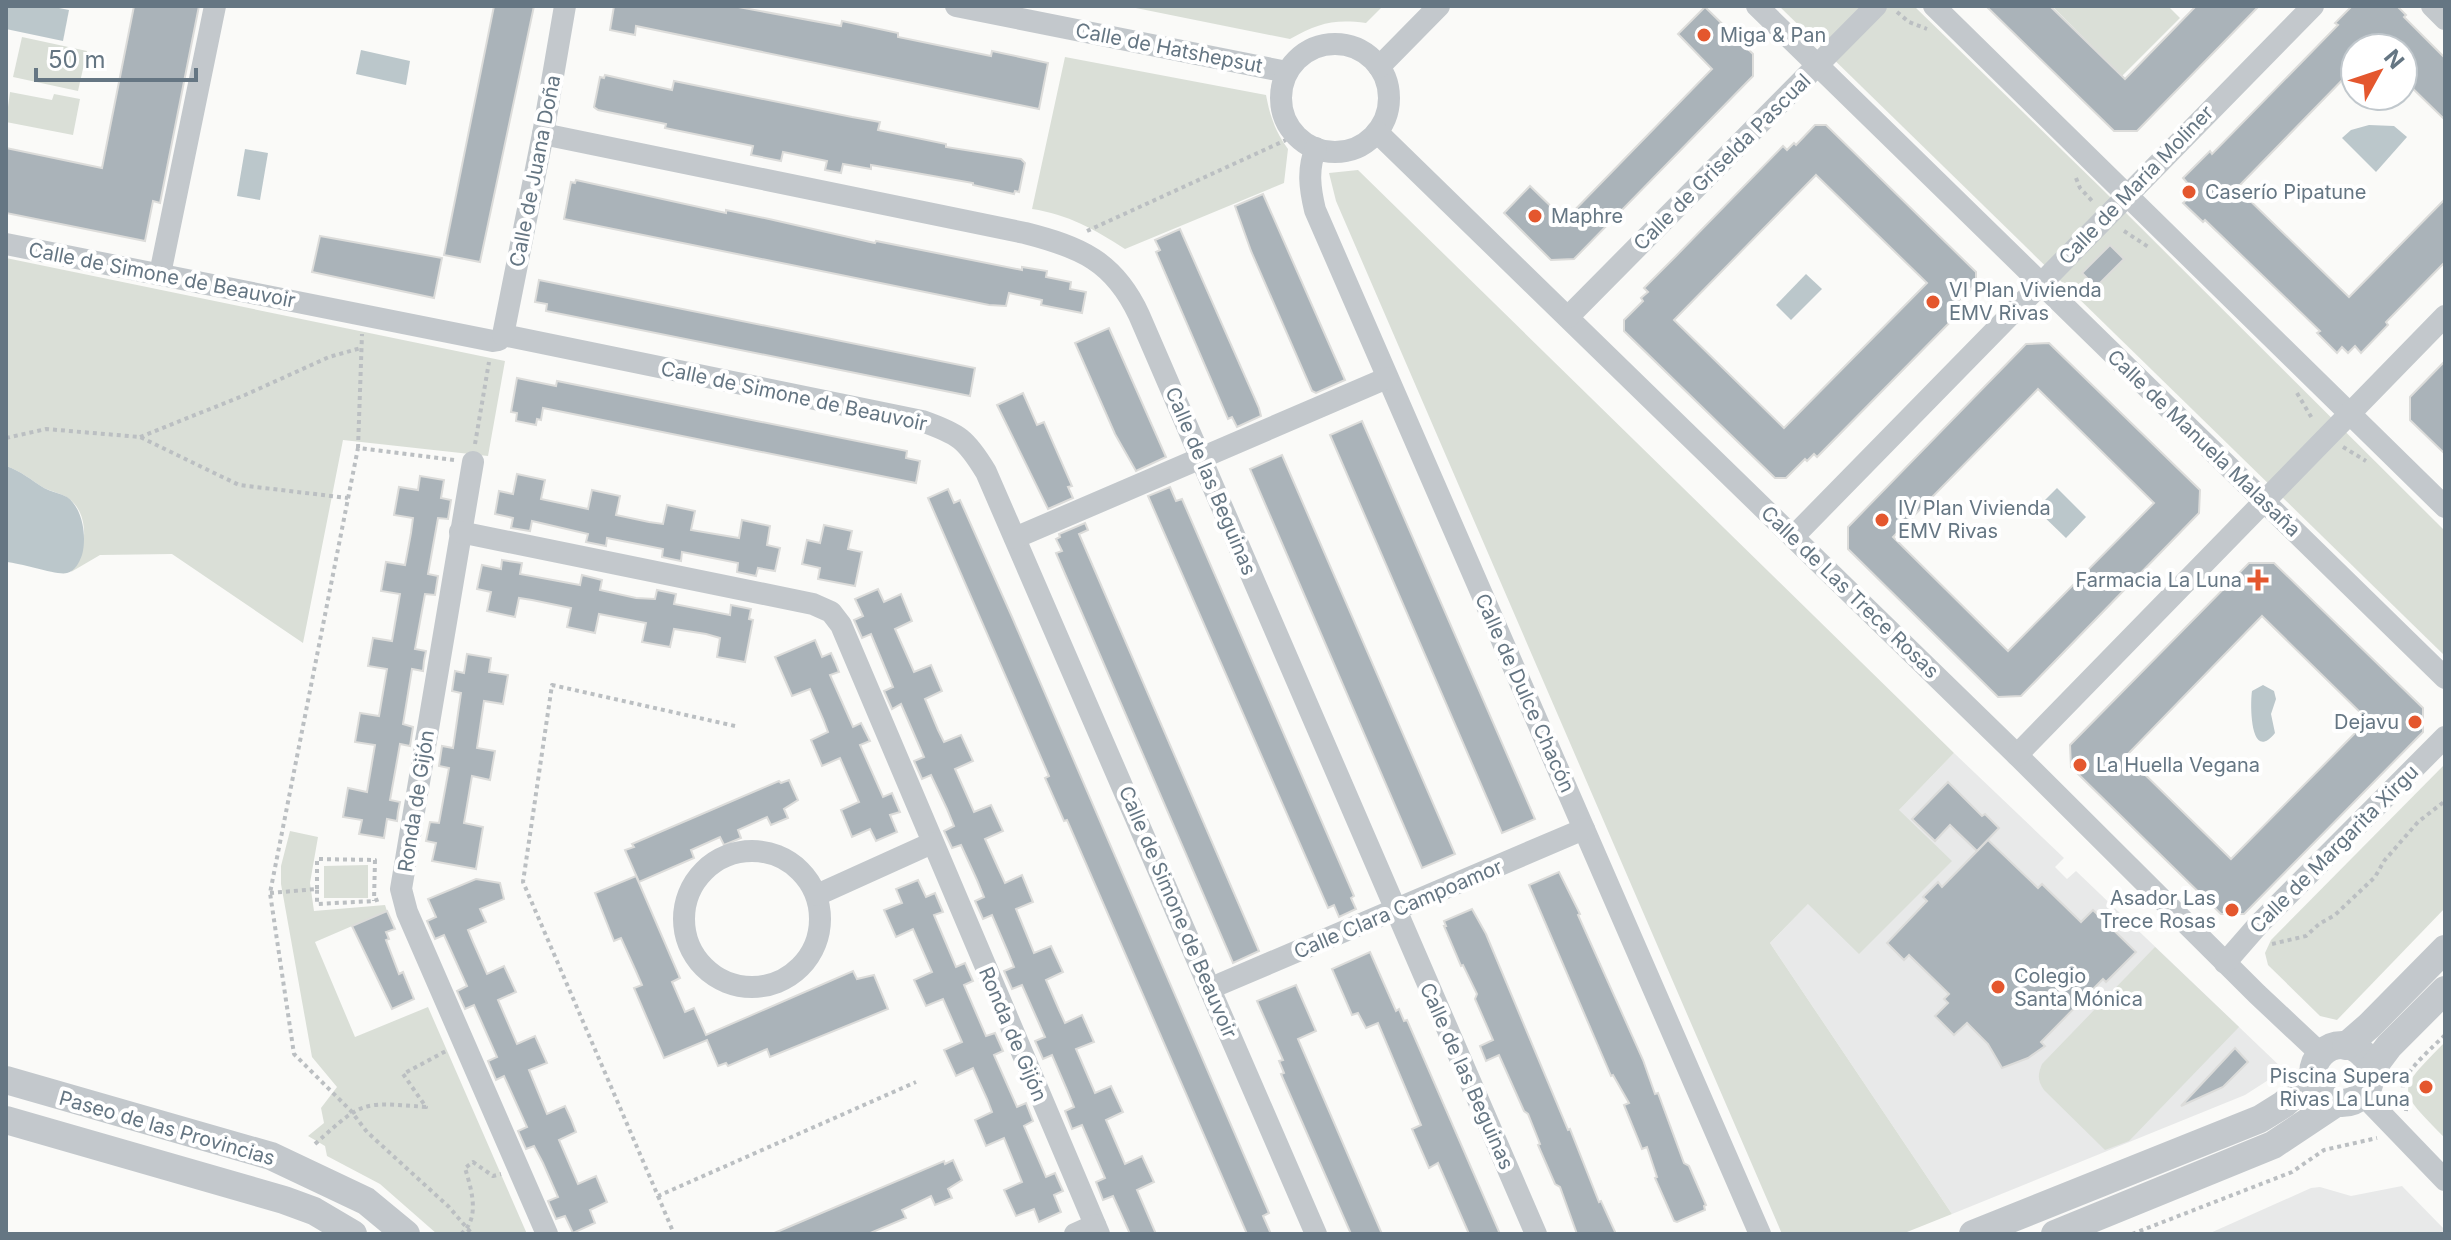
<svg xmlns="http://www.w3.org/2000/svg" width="2451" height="1240" viewBox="0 0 2451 1240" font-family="Inter,sans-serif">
	<rect width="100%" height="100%" fill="#fafaf8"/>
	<g fill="#e8e9e9">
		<polygon points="1954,753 2064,858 2055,867 2067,879 2076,871 2284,1070 2245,1095 1952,1214 1770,943"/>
		<polygon points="2402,1186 2445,1230 2445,1234 2208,1234 2311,1188 2320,1187 2351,1196"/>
	</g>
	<g fill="#dadfd7">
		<path d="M1126,6h257l-17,17c-33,-4 -47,0 -76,16z"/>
		<polygon points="1779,6 1914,6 2102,189 2445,531 2445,656"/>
		<polygon points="2052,6 2168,6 2180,18 2122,76"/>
		<polygon points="22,37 87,51 78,91 13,77"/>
		<path d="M1065,57l201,38c4,21 9,36 22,54l-4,34 -159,66c-29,-19 -58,-35 -93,-40z"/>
		<polygon points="10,92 52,100 54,94 80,99 73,135 6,122"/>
		<polygon points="1358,170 1954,753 1899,810 1952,861 1859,954 1808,904 1770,943 1952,1214 1902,1234 1782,1234 1336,201 1329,173"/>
		<path d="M6,258l499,103 -17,95 -145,-16 -40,203 -131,-89 -72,1 -29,17c16,-19 20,-58 -3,-74 -7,-5 -16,-6 -24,-10 -13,-8 -23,-17 -38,-22z"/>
		<polygon points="2445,764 2445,908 2337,1020 2320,1016 2268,965 2265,953 2271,940"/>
		<polygon points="290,831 318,837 310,883 314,911 385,905 387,911 315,942 355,1037 428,1007 527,1234 437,1234 380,1184 327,1156 325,1146 308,1136 324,1123 321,1108 337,1087 312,1057 281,884 281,866"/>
		<polygon points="368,865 368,898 324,898 324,866"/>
		<path d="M2155,947l84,80 -110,114 -24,9 -61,-60c-7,-10 -6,-16 -2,-26z"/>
		<path d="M2445,1042v96c-49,-50 -49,-46 0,-96z"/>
	</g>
	<g fill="#bbc7cb">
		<polygon points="6,6 49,6 69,10 63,41 6,29"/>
		<polygon points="361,50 410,61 406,85 356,74"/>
		<polygon points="2369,125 2394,126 2407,137 2376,172 2342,138 2351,130"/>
		<polygon points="245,149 268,153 260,200 237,196"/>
		<polygon points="1806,274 1822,289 1791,320 1776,305"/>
		<path d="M6,466c15,5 25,14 38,22 7,4 16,5 23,9 16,11 20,41 15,58 -3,8 -7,16 -15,18 -9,3 -45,-10 -61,-11z"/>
		<polygon points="2057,488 2086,517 2066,538 2036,509"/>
		<path d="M2263,685l11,6 2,8 -5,15 4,19c-25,31 -25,-29 -23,-42z"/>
	</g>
	<g fill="#aab3b9" stroke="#dcdcda" stroke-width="2" fill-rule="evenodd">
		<polygon points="134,6 199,6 160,203 153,201 145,241 6,213 6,148 102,168"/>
		<polygon points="494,6 534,6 480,262 444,255"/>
		<polygon points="614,6 733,6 841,26 842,21 898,33 898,37 991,56 992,51 1048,63 1039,109 636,26 635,35 610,30"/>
		<polygon points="1986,6 2050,6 2125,79 2196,6 2259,6 2137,131 2114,131"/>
		<polygon points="2352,6 2397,6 2406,15 2404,17 2445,58 2445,120 2403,79 2403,48 2355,48 2355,67 2237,188 2349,297 2445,199 2445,262 2386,322 2388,325 2361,353 2355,346 2348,353 2342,347 2337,353 2317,333 2320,331 2205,220 2203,222 2183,203 2189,198 2183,192 2189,185 2183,178 2210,151 2212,154 2338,25 2335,23"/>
		<polygon points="1705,7 1753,54 1753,76 1574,259 1551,260 1504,213 1530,186 1565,220 1712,69 1678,34"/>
		<polygon points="605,75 672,90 674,81 852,117 880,122 878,130 946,144 946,147 1021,159 1025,163 1019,192 1015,191 1014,194 973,185 973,183 871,165 871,169 843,164 841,173 825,170 827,161 783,152 781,161 751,155 753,146 665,128 666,124 598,110 594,107 600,77 604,78"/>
		<path d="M1815,125h11l150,147v12l-19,18 3,3 -7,7 4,3 -140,142 -3,-3 -7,7 -2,-2 -19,19h-11l-151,-147v-11l19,-19 -2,-3 7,-6 -4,-4 32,-32 107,-110 4,4 7,-7 2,2zM1816,175l111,108 -143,145 -110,-108z"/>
		<polygon points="576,180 726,213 726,210 769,219 875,243 876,241 1022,270 1022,267 1047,271 1046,277 1071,282 1070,289 1086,292 1082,313 1041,305 1042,300 1009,293 1006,306 989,305 564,219 571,182 575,183"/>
		<polygon points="1263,194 1345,380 1316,393 1312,391 1251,251 1235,206"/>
		<polygon points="1180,229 1259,408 1261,416 1237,427 1232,417 1228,419 1156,252 1160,250 1155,240"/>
		<polygon points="320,236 442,258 434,298 312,272"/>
		<polygon points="2110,245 2124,259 2096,287 2082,273"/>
		<polygon points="539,280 975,368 970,396 546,311 547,304 535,302"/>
		<polygon points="1109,328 1166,457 1136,471 1115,434 1075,343"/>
		<path d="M2049,343l151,147 -1,23 -178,183 -23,1 -150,-148v-22l178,-183zM2038,389l116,114 -146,148 -115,-114z"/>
		<polygon points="2445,361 2445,454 2410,420 2410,397"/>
		<polygon points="517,378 556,386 557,381 907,451 906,458 920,461 916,483 543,408 541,420 537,419 536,425 516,421 517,413 511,412"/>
		<polygon points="1023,393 1037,425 1044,422 1072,486 1068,487 1073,498 1048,509 997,405"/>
		<polygon points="1362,421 1535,819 1502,833 1330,435"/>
		<polygon points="1282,455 1455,854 1422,868 1250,469"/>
		<polygon points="517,474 545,480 541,499 588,509 592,490 620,496 616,515 649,522 663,524 667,505 695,511 691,530 739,538 742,520 770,526 767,545 780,548 775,571 758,568 756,576 737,572 738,563 682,552 681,561 671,559 662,557 663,549 607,538 606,546 586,542 588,534 532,521 530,531 511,528 513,518 495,514 499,491 513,494"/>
		<polygon points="420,476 444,480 441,498 451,500 448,519 438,518 428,574 438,576 435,595 425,594 415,649 426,651 424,661 423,671 412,669 403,724 413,727 410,746 400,744 390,800 400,802 398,812 397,821 387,819 384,838 359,834 362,820 343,817 348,788 367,792 375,745 355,742 360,713 379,716 387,669 368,666 373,638 392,641 400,594 381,591 386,562 405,565 411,533 413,518 394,515 399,487 418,490"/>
		<polygon points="1170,487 1176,501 1182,499 1354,896 1351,898 1356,909 1339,917 1334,905 1328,908 1148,496"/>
		<polygon points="948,489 954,503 960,500 1012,617 1269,1213 1263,1216 1271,1234 1247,1234 1067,820 1064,821 1045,778 1049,776 928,498"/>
		<polygon points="1085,523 1088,530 1079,534 1259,951 1233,963 1056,553 1062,551 1056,539 1060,537 1059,534"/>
		<polygon points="824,525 852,531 848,549 862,552 855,586 818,579 820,568 802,564 807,540 820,543"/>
		<polygon points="502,560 522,563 520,574 580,585 582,575 602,580 600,590 636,598 655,599 657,590 676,594 674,604 730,615 731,605 751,609 749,619 753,620 745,662 717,657 720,638 706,634 674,629 670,647 642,642 646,623 599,614 595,633 567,627 571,608 532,600 519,598 515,617 487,611 491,592 477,589 482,565 501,569"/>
		<path d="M2249,563h25l149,145v24l-179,182h-23l-150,-147 -1,-22zM2262,616l106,104 -137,139 -105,-103z"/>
		<polygon points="878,589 884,602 901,594 912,621 895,629 914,672 931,665 942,691 925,699 938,730 944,742 961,735 973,761 955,769 974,812 991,805 1003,831 985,839 999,870 1005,883 1022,875 1033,902 1016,909 1034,953 1051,946 1063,972 1046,980 1059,1010 1065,1023 1082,1015 1094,1042 1076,1049 1095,1093 1111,1086 1123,1112 1106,1120 1125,1164 1142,1156 1154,1182 1137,1190 1156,1234 1130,1234 1113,1196 1103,1200 1096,1182 1105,1178 1082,1125 1072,1129 1065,1111 1074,1107 1067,1090 1052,1055 1043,1059 1035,1041 1045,1037 1022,985 1012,989 1004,971 1014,967 1007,950 992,915 983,919 975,901 984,897 977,880 961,845 952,848 944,831 954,826 947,809 931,775 922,779 914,761 924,757 901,704 892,709 884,691 893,687 871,634 862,638 854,620 863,616 855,599"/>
		<polygon points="815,640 822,657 831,653 835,662 839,672 830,675 853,727 861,723 870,741 860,745 883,797 892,793 900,812 890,815 897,832 876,841 870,829 852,837 841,810 859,802 840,758 822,766 811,740 828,732 823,719 810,689 792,696 775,657"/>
		<polygon points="467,654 491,658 489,672 508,675 503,704 484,701 477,748 495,751 490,780 472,776 464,823 483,827 476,869 432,861 436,843 426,841 430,822 439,823 449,768 439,766 442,746 453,748 461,693 452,691 455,671 464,673"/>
		<polygon points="789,780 798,800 784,809 788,818 771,825 767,817 738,830 741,838 724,845 720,837 691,850 694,858 639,882 625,850 634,847 632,844 779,781 781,783"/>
		<polygon points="1948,782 1982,816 1985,814 1999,828 1977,851 1950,825 1935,841 1912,819"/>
		<polygon points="1988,840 2038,888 2042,884 2081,922 2093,910 2136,952 2106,982 2103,979 2041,1042 2045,1046 2028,1058 2002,1068 1988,1044 1967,1023 1954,1035 1935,1016 1948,1003 1944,999 1949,994 1909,955 1904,960 1887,943 1927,901 1923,897 1938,882 1942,887"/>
		<polygon points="1559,872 1580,914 1578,915 1643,1060 1655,1094 1658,1093 1684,1163 1689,1166 1706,1205 1704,1206 1705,1210 1677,1222 1674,1221 1655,1178 1657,1177 1647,1147 1642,1149 1624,1105 1629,1103 1613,1075 1611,1076 1529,885"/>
		<polygon points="636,876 680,978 672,982 685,1012 694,1008 706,1035 853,971 857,979 874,975 888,1009 770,1057 767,1049 728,1066 726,1063 718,1066 707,1040 664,1058 634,988 642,985 635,969 621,938 614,941 595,893"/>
		<polygon points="476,879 500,883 504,899 480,909 486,922 468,930 473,942 487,974 504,966 516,992 498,1000 517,1044 535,1036 547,1063 529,1070 547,1114 565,1106 571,1119 576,1132 559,1140 578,1184 596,1176 607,1202 590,1210 595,1223 573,1233 565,1216 556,1219 548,1201 558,1197 543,1163 534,1146 526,1149 518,1131 527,1127 504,1076 496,1080 488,1061 497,1057 474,1005 465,1009 457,991 467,986 444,935 435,939 427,921 436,917 428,899"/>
		<polygon points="918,880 926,897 935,893 943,912 934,915 956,967 965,963 973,981 964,985 986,1036 995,1033 1003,1051 994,1055 1017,1107 1026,1103 1033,1121 1024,1126 1046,1177 1055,1173 1063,1191 1054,1195 1061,1212 1039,1222 1034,1209 1016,1216 1004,1190 1022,1182 1004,1138 986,1146 975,1120 992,1112 987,1099 973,1068 956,1076 944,1050 962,1042 943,999 926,1006 914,980 932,972 913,929 896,937 884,910 902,903 896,889"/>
		<polygon points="1472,909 1486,934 1568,1130 1570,1129 1599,1202 1601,1201 1616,1234 1577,1234 1560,1187 1555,1184 1538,1145 1540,1144 1528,1114 1524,1111 1499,1055 1486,1061 1480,1046 1493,1040 1475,999 1477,994 1463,965 1461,966 1444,926 1446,926 1444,921"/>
		<polygon points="387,911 395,929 386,932 389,939 386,940 399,974 403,972 414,999 392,1009 352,926"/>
		<polygon points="1370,952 1396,1011 1399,1009 1404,1021 1407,1020 1500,1234 1469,1234 1438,1163 1429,1168 1412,1129 1421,1125 1378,1023 1366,1028 1358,1013 1352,1015 1332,969"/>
		<polygon points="1296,985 1316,1031 1298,1039 1382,1234 1351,1234 1281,1074 1284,1073 1279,1061 1283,1060 1257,1001"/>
		<polygon points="2235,1048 2248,1062 2223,1087 2181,1106"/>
		<polygon points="953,1160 962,1180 948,1189 952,1198 935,1205 931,1196 902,1210 906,1218 868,1234 772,1234 944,1161 945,1164"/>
	</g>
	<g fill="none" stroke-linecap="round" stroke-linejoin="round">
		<g stroke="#bbbfc2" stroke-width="4" stroke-dasharray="4 4" stroke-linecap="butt">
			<polyline points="1897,12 1909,22 1927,29"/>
			<polyline points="2076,178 2080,188 2094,203"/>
			<polyline points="1087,231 1286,140"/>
			<polyline points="2124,231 2150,248"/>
			<polyline points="2297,393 2313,420"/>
			<polyline points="140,437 245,395 329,357 361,348"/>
			<polyline points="6,438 46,429 140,437 239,485 348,498"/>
			<polyline points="475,444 489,362"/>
			<polyline points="2343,447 2366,461"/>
			<polyline points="358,448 362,334"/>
			<polyline points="454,460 358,448 270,893 294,1054 351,1111 367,1132 449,1207 472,1234"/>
			<polyline points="735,726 552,685 523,882 658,1196 916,1082"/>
			<polyline points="317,889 317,859 375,860 374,901"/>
			<polyline points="270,893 317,889 317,904 374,901 382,898"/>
			<polyline points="2272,944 2306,936 2319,924 2335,915 2375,877 2384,861 2418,822 2445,801"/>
			<path d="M2406,1111c1,-9 -4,-17 -3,-26 2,-14 31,-39 42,-50"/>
			<path d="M315,1144c49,-44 46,-42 111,-37l-23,-33 43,-23"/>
			<polyline points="658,1196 674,1234"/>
			<path d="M461,1234c20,-16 10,-46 4,-66l8,-6 20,14 8,-2"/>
			<polyline points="2132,1234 2292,1172 2324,1150 2377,1138"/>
		</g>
		<g stroke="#c3c8cc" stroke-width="22">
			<polyline points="956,6 1287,72"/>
			<polyline points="1757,6 2445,678"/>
			<polyline points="1934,6 2445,507"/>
			<polyline points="2432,6 2445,19"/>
			<circle cx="1335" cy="98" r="54"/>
			<polyline points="1379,67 1439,6"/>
			<polyline points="1377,132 2017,755 2257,994 2321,1054"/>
			<path d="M543,134l482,99c55,14 89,28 114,82l397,919"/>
			<path d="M1316,148c-9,21 -6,41 -1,62l445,1024"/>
			<path d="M6,244l487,97 6,-1 4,-5 419,86c37,13 44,18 64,51l330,762"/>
			<polyline points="160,274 215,6"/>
			<polyline points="1568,317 1876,6"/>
			<polyline points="503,335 543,134 565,6"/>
			<polyline points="473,462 401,889 407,912 547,1234"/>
			<polyline points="460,532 813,604 831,612 841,625 1099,1234"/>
			<polyline points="1793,537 2313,6"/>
			<polyline points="1015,538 1387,378"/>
			<polyline points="2017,755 2445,316"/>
			<circle cx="752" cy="919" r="68"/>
			<polyline points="817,895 932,843"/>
			<polyline points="2225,963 2259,924 2445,737"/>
			<polyline points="1211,988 1584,829"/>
			<polyline points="2363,1095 2445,1180"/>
			<polyline points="1075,1234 1095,1225"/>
		</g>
		<g stroke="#c3c8cc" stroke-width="28">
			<circle cx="2342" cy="1074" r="29"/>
			<polyline points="2346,1046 2369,1026 2445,949"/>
			<polyline points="2371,1070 2389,1046 2445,990"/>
			<polyline points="6,1080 271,1156 366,1201 406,1234"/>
			<polyline points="6,1120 284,1200 314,1211 353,1234"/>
			<polyline points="1973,1234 2260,1119 2284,1104 2313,1077"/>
			<polyline points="2055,1234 2273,1145 2336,1103"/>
		</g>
	</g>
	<g fill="#e4572e" stroke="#fff" stroke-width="3">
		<circle cx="1704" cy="35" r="8"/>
		<circle cx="2189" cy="192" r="8"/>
		<circle cx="1535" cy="216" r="8"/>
		<circle cx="1933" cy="302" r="8"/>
		<circle cx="1882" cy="520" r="8"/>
		<path d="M2254 568h8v8h8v8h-8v8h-8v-8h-8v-8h8z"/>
		<circle cx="2415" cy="722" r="8"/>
		<circle cx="2080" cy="765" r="8"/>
		<circle cx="2232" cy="910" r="8"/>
		<circle cx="1998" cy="987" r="8"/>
		<circle cx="2426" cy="1087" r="8"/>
	</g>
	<g text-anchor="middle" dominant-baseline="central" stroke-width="8" stroke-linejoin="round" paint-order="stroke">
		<g font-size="20" fill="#657683" stroke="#fff" text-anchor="start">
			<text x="1720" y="35">Miga &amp; Pan</text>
			<text x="2205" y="192">Caserío Pipatune</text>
			<text x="1551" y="216">Maphre</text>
			<text x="1949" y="290">VI Plan Vivienda<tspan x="1949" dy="23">EMV Rivas</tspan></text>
			<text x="1898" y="508">IV Plan Vivienda<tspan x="1898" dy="23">EMV Rivas</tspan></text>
			<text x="2242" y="580" text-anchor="end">Farmacia La Luna</text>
			<text x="2399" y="722" text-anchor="end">Dejavu</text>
			<text x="2096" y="765">La Huella Vegana</text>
			<text x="2216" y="898" text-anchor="end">Asador Las<tspan x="2216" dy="23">Trece Rosas</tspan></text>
			<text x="2014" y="976">Colegio<tspan x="2014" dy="23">Santa Mónica</tspan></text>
			<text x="2410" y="1076" text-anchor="end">Piscina Supera<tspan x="2410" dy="23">Rivas La Luna</tspan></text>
		</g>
		<g font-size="20" fill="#657683" stroke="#fff">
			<text transform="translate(1169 48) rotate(11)">Calle de Hatshepsut</text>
			<text transform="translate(1722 162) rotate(-45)">Calle de Griselda Pascual</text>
			<text transform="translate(535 171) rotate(-79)">Calle de Juana Doña</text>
			<text transform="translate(2136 185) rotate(-46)">Calle de María Moliner</text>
			<text transform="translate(162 275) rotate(11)">Calle de Simone de Beauvoir</text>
			<text transform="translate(794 396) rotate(12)">Calle de Simone de Beauvoir</text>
			<text transform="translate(2204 443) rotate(44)">Calle de Manuela Malasaña</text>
			<text transform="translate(1211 481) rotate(67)">Calle de las Beguinas</text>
			<text transform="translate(1850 592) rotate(44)">Calle de Las Trece Rosas</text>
			<text transform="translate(1525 693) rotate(66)">Calle de Dulce Chacón</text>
			<text transform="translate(416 801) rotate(-81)">Ronda de Gijón</text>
			<text transform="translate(2334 849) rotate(-45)">Calle de Margarita Xirgu</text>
			<text transform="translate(1398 909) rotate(-23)">Calle Clara Campoamor</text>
			<text transform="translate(1178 912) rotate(67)">Calle de Simone de Beauvoir</text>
			<text transform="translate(1013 1034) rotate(67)">Ronda de Gijón</text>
			<text transform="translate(1467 1076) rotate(66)">Calle de las Beguinas</text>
			<text transform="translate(167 1128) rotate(16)">Paseo de las Provincias</text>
		</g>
	</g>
	<rect width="2451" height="1240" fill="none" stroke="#657683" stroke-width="16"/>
	<g transform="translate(2379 72) rotate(50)"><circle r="38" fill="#ffffff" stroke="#c1c8cd" stroke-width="2"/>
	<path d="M0-6L14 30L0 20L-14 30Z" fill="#e4572e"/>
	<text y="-12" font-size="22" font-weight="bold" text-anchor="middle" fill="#657683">N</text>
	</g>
	<path d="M36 68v12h160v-12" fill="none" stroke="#657683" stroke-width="4"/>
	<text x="48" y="68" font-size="24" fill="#657683" stroke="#ffffff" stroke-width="6" paint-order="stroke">50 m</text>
</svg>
